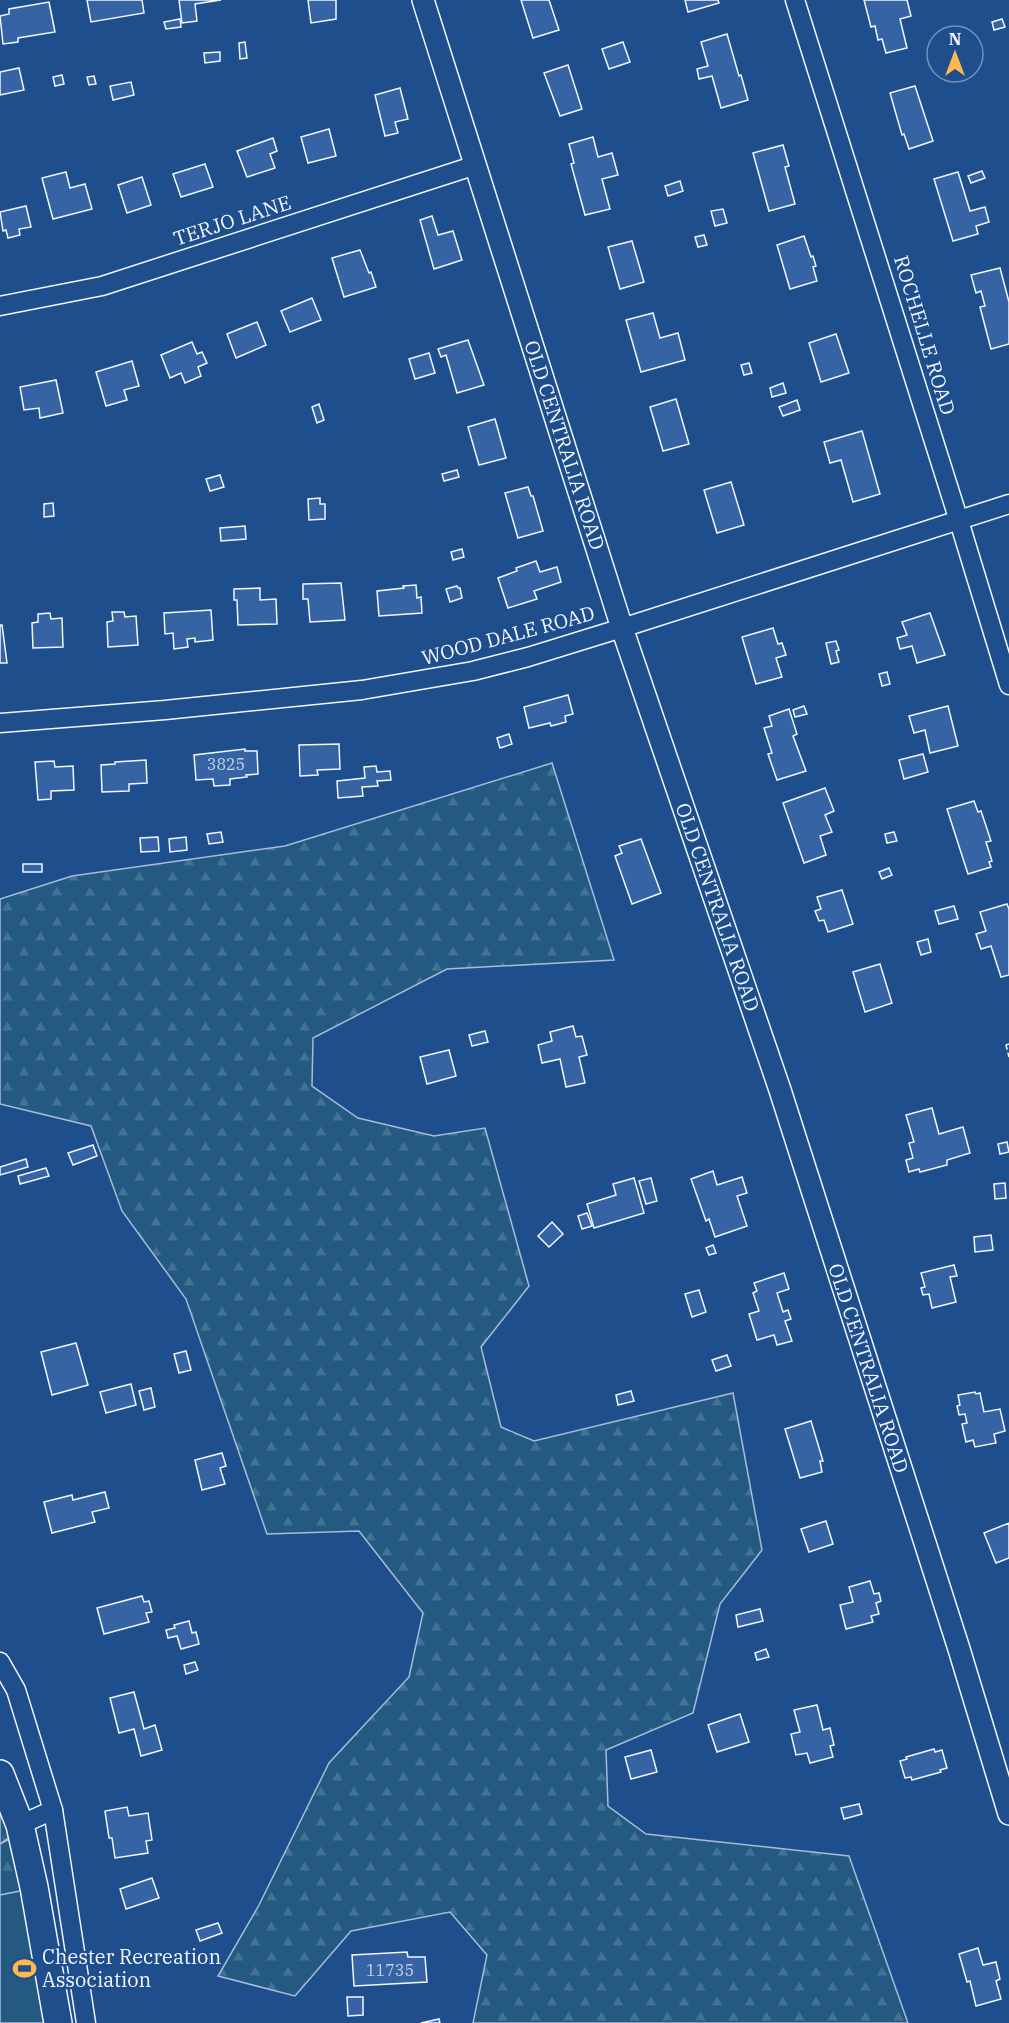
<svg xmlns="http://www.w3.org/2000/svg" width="1009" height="2023" viewBox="0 0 1009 2023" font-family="'IBM Plex Serif',serif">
	<defs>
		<pattern id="grass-tufts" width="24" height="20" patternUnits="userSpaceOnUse" patternTransform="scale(1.5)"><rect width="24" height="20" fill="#245a82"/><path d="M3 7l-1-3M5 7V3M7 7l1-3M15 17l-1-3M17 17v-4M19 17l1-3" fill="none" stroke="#447295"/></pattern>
		<pattern id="forest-firs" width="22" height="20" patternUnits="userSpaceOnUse" patternTransform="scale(1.5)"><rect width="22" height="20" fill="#245a82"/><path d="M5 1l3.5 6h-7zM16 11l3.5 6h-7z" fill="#447295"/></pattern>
	</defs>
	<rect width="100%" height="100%" fill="#1f4e8c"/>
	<polygon fill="url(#grass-tufts)" stroke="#a8bbd7" stroke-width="1.5" points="0,1797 14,1838 7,1839 0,1844"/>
	<g fill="url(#forest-firs)" stroke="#a8bbd7" stroke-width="1.5">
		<polygon points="552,763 614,960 447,969 313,1038 312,1086 358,1118 434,1136 485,1128 529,1286 481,1347 501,1427 534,1441 733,1393 762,1550 720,1604 693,1713 606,1750 608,1806 646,1834 849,1856 908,2023 473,2023 487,1955 450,1912 351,1931 295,1996 218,1976 259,1905 329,1763 409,1677 423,1613 359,1531 267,1534 186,1299 122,1211 91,1126 0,1104 0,899 72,876 285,846"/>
		<polygon points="11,1838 25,1890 0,1906 0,1844"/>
	</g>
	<polygon fill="#245a82" stroke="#a8bbd7" stroke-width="1.5" points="25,1890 57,2023 0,2023 0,1895"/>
	<g fill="#3563a3" stroke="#f2f6ff" stroke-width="1.5">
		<polygon points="87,0 142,0 144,13 91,22"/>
		<polygon points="179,0 221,0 195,4 197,21 182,23"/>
		<polygon points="308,0 336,0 336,19 311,23"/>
		<polygon points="521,0 549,0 559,30 533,38"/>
		<polygon points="685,0 718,0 719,3 688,12"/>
		<polygon points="864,0 907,0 911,16 900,19 907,48 886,53 882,39 878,40 875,26 871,27"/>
		<polygon points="49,2 55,32 18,38 18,42 3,44 0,16 9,14 9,9"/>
		<polygon points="180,19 181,27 166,29 164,22"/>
		<polygon points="1002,19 1005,27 994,30 992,22"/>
		<polygon points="727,34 739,76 741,75 748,100 721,108 712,76 699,79 697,69 708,66 701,42"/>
		<polygon points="245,42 247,58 240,59 239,43"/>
		<polygon points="623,42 630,62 609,69 602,49"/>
		<polygon points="937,44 937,56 935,57 932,45"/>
		<polygon points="220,52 220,61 205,63 204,53"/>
		<polygon points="568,65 582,109 560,116 544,73"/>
		<polygon points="19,68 24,90 0,95 0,72"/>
		<polygon points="62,75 64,84 55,86 53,77"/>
		<polygon points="94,76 96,84 89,85 87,77"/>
		<polygon points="131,82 134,95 113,100 110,86"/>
		<polygon points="915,86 933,141 909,149 904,134 902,135 890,93"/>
		<polygon points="400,88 408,119 395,122 398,133 385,136 375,95"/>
		<polygon points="329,129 336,156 308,163 301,137"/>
		<polygon points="593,137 598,157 612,153 618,175 602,179 610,209 585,215 571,164 574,163 569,144"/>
		<polygon points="273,138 277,151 270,154 275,168 247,177 237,151"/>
		<polygon points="783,145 789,166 785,167 795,204 769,211 753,153"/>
		<polygon points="205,164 213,187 181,197 173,174"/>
		<polygon points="982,171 985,178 971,183 968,176"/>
		<polygon points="66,172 70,188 85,184 92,209 53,219 42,178"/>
		<polygon points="958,172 970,211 985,207 989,222 976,226 978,234 953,241 934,179"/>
		<polygon points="142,177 151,205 127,213 118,185"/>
		<polygon points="680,181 683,191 668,196 665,186"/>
		<polygon points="26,206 31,227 19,229 20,235 8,238 6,230 3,231 0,212"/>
		<polygon points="723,209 727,223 715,226 711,211"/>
		<polygon points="432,216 438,235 453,231 462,260 434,269 420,220"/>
		<polygon points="704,235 707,245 698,247 695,237"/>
		<polygon points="804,236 811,257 813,256 816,266 813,267 817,281 790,289 777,245"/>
		<polygon points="632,241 644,282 620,289 608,247"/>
		<polygon points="360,250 369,273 371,272 376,287 344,297 332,258"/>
		<polygon points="1000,268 1009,302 1009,344 991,349 980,307 985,306 981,291 976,293 971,275"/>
		<polygon points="312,298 321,320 290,332 281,311"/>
		<polygon points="653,313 660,338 678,333 685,360 641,372 626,320"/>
		<polygon points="257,322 266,345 236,358 227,334"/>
		<polygon points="836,334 849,373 821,382 809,343"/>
		<polygon points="468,340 484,385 457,393 446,355 441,357 438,349"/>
		<polygon points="192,342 197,354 202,352 207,363 198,367 201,376 185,383 181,373 170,378 161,355"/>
		<polygon points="429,353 435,373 415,379 409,359"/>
		<polygon points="132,361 139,386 124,390 127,400 106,406 96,372"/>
		<polygon points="749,363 752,373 744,375 741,365"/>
		<polygon points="56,380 63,413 40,418 39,408 24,410 20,387"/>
		<polygon points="783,383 786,393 772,397 770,388"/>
		<polygon points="676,399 689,444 663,451 650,407"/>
		<polygon points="797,400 800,410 783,416 779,407"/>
		<polygon points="319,404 324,420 317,423 312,407"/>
		<polygon points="495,419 506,458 479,465 468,427"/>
		<polygon points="862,431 880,494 853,502 841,460 830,463 824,442"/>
		<polygon points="457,470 459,477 444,481 442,474"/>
		<polygon points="220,475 224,487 210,491 206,479"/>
		<polygon points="731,482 744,525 717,533 704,490"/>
		<polygon points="528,487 531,496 533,496 543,531 518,538 505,493"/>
		<polygon points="320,498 320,504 325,504 325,519 309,520 308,499"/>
		<polygon points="53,503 54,516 44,517 44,504"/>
		<polygon points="245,526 246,539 221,541 220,528"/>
		<polygon points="462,549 464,557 453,560 451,552"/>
		<polygon points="536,561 540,572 557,567 561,582 534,591 537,599 508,608 498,578 517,571 516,568"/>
		<polygon points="341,583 345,620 310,622 308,599 303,599 303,584"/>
		<polygon points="416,585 417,598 421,597 422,613 379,616 377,591 404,588 403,586"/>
		<polygon points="457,586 458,588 460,588 462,598 450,602 446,589"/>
		<polygon points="260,588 260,600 276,599 277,624 238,625 237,600 234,600 234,589"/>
		<polygon points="211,610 213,640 195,642 195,638 187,639 188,647 174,649 173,633 165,634 164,613"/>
		<polygon points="112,612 124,612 125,617 136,616 138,645 108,647 107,622 113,621"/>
		<polygon points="50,613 51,619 62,618 63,647 33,648 32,623 38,622 38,614"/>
		<polygon points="930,613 945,655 917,663 912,646 900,649 897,638 907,635 902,622"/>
		<polygon points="0,625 2,625 7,663 0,663"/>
		<polygon points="773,628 778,644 782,643 786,655 776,658 782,677 756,684 742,637"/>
		<polygon points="836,641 839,650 836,651 839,662 831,664 826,643"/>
		<polygon points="887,672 890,684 882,686 879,674"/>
		<polygon points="568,695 573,714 565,716 566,722 551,726 550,723 529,728 524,707"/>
		<polygon points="804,706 807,714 795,717 793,710"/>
		<polygon points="948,706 958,746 930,753 925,730 914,733 909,716"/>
		<polygon points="789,709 797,734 793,736 806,771 777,780 768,754 772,753 764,728 772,726 769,716"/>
		<polygon points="509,734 512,744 500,748 497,738"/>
		<polygon points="339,744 340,769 317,770 318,775 300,776 299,745"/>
		<polygon points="245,749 245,751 257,751 258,774 246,775 247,777 230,779 230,785 214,786 213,779 196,780 194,755"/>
		<polygon points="923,754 928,772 904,779 899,760"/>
		<polygon points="146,760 147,783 129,784 129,791 102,792 101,765 115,764 115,762"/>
		<polygon points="54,761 55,767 73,766 74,790 51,791 51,799 38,800 35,762"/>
		<polygon points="376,766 377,772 390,771 391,780 377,781 378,786 362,787 363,796 338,798 337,781 365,778 364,767"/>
		<polygon points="825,788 834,811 825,815 832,832 820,836 826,855 804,863 783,803"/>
		<polygon points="974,801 978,812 981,811 991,841 986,842 992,861 989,862 991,867 968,874 947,809"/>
		<polygon points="221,832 223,842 209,844 207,834"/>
		<polygon points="894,832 897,841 887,843 885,834"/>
		<polygon points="158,837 159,851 141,852 140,838"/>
		<polygon points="186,837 187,850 170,852 169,839"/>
		<polygon points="641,839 661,893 632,904 615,856 622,853 619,846"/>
		<rect x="23" y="864" width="19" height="8"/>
		<polygon points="889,868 892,875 882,879 879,872"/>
		<polygon points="842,890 853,924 828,932 824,920 819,921 815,911 821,909 817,897"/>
		<polygon points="1007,904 1009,909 1009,975 1001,977 991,946 981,949 976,934 986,931 980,912"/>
		<polygon points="954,906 958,919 939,924 935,911"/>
		<polygon points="928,939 931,952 921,955 917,942"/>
		<polygon points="880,964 892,1003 865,1012 853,972"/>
		<polygon points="573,1026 576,1037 582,1036 587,1055 579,1057 585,1083 566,1087 560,1059 542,1063 538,1045 552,1041 550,1032"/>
		<polygon points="485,1031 488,1042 472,1046 469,1035"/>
		<polygon points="449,1050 456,1076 427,1084 420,1057"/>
		<polygon points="932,1108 939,1134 963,1127 970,1153 947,1160 947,1165 920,1172 919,1169 909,1172 906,1160 913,1158 909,1143 914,1142 906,1115"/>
		<polygon points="1007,1142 1009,1152 1000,1154 998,1144"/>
		<polygon points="93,1145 97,1156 73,1165 68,1153"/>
		<polygon points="26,1159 28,1167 0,1175 0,1167"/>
		<polygon points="46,1168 49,1176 20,1184 18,1176"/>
		<polygon points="713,1171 717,1185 742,1177 747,1193 737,1196 747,1226 715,1237 709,1219 706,1221 691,1179"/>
		<polygon points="634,1178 644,1213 594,1228 587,1204 616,1195 613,1184"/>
		<polygon points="651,1178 657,1201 646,1204 639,1181"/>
		<polygon points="1005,1183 1006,1198 995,1199 994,1184"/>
		<polygon points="587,1213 592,1226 582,1229 578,1216"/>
		<polygon points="552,1222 563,1234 549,1247 538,1236"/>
		<polygon points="991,1235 993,1250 975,1252 974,1237"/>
		<polygon points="713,1245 716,1253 709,1255 706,1248"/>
		<polygon points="954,1265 957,1276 950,1277 956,1302 932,1308 929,1294 923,1295 921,1288 925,1287 921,1273"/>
		<polygon points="784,1273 789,1289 777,1293 783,1312 788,1310 791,1319 785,1321 792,1341 777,1345 774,1335 757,1340 749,1314 759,1311 753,1293 757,1291 754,1283"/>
		<polygon points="699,1290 706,1312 692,1317 685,1294"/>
		<polygon points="76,1343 88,1385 52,1395 41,1352"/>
		<polygon points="186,1351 191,1370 179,1373 174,1354"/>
		<polygon points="727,1355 731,1366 716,1371 712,1360"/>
		<polygon points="131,1384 136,1405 106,1413 100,1392"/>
		<polygon points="151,1388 155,1407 144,1410 139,1391"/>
		<polygon points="631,1391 634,1401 618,1405 616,1395"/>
		<polygon points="975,1392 976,1394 980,1393 984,1412 1000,1409 1005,1431 994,1434 996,1443 975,1447 973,1440 966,1442 962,1424 967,1423 965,1414 959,1415 957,1406 960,1405 958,1395"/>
		<polygon points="811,1421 823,1461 820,1461 822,1472 800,1478 785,1429"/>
		<polygon points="222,1453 226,1466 220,1468 225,1484 202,1490 195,1460"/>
		<polygon points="105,1492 109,1508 92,1512 95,1522 52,1533 44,1502 72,1495 73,1500"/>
		<polygon points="826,1521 833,1544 809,1552 801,1529"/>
		<polygon points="1009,1523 1009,1558 996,1563 984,1533"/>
		<polygon points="870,1581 874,1594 879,1593 881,1601 876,1603 879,1614 871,1616 873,1622 846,1629 840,1605 853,1602 849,1587"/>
		<polygon points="142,1596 144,1602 149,1601 152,1612 146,1613 149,1622 104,1634 97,1608"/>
		<polygon points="760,1609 763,1621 738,1627 736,1615"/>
		<polygon points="189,1621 192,1633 196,1632 199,1644 181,1649 177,1636 168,1638 166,1630 175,1628 174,1625"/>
		<polygon points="766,1649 769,1657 757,1660 755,1653"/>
		<polygon points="195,1662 198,1670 186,1674 184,1665"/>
		<polygon points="134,1692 144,1729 155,1725 162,1750 141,1756 134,1729 119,1733 110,1698"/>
		<polygon points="817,1705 823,1730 830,1728 834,1745 830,1746 833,1757 810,1763 807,1753 796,1755 791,1734 800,1732 794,1710"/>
		<polygon points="740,1714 749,1742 717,1752 708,1725"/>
		<polygon points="934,1749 935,1752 942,1750 947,1768 940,1770 941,1772 912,1780 911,1777 905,1778 900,1761 907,1759 906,1757"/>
		<polygon points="651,1750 657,1772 631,1779 625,1757"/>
		<polygon points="859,1804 862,1814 844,1819 841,1808"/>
		<polygon points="127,1807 129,1816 148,1813 152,1840 146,1841 148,1853 115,1858 112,1838 109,1838 105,1811"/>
		<polygon points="152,1878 159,1898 126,1909 120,1889"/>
		<polygon points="218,1923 222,1933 200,1941 196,1930"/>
		<polygon points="978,1948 983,1965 996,1962 1000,1979 996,1981 1001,1999 976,2006 970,1981 967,1982 959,1954"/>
		<polygon points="407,1952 408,1957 425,1957 427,1982 354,1986 352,1955"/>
		<polygon points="347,1997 363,1997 363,2015 348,2016"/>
		<polygon points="439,2019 440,2023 421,2023"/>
	</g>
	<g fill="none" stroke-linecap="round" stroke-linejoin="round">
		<defs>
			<g id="minor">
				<polyline points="795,0 959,521 1009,685"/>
				<polyline points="0,306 102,286 476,165"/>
				<polyline points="0,723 165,710 362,690 473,671 528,657 622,628 1009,504"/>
				<polyline points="0,1662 16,1690 53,1810 86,2023"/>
				<polyline points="20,1825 53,1810"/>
			</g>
			<polyline id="tertiary" points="423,0 622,628 780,1090 959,1649 1009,1814"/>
			<polyline id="primary" points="0,1774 20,1825 34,1887 58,2023"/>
		</defs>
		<use href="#minor" stroke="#f2f6ff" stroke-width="21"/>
		<use href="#tertiary" stroke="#f2f6ff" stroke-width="24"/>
		<use href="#primary" stroke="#f2f6ff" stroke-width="30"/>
		<use href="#minor" stroke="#1f4e8c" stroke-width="18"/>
		<use href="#tertiary" stroke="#1f4e8c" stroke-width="21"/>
		<use href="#primary" stroke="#1f4e8c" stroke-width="27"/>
		<polyline stroke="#f2f6ff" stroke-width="1.5" stroke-dasharray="8 3" stroke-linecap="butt" points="1009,1044 1006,1045 1009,1057"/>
	</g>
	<defs>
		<symbol id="stadium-bare" viewBox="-9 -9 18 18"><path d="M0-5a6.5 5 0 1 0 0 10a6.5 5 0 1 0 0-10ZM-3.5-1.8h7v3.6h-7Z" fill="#ffb74d" stroke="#1f4e8c" stroke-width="2.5" paint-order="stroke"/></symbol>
	</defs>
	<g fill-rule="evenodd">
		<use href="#stadium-bare" x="8" y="1952" width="33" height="33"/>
	</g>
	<g text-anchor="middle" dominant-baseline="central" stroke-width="4.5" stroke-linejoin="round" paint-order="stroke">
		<g font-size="16" fill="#c3d1e8">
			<text x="226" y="764">3825</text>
			<text x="390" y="1970">11735</text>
		</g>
		<g font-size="20" fill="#f2f6ff" stroke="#1f4e8c">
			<text transform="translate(232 220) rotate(-18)">TERJO LANE</text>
			<text transform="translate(925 335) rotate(73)">ROCHELLE ROAD</text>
			<text transform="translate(565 445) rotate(72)">OLD CENTRALIA ROAD</text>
			<text transform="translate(508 635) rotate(-15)">WOOD DALE ROAD</text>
			<text transform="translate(718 907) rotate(71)">OLD CENTRALIA ROAD</text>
			<text transform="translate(869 1368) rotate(72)">OLD CENTRALIA ROAD</text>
		</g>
		<g font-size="20" fill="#f2f6ff" stroke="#1f4e8c" text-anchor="start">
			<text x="42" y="1956">Chester Recreation<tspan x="42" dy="23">Association</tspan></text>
		</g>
	</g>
	<g transform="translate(955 54)"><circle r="28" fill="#1f4e8c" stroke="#7391ba" stroke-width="1.5"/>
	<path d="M0-4.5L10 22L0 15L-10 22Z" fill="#ffb74d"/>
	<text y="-9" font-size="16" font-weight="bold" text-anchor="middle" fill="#f2f6ff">N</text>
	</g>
</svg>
